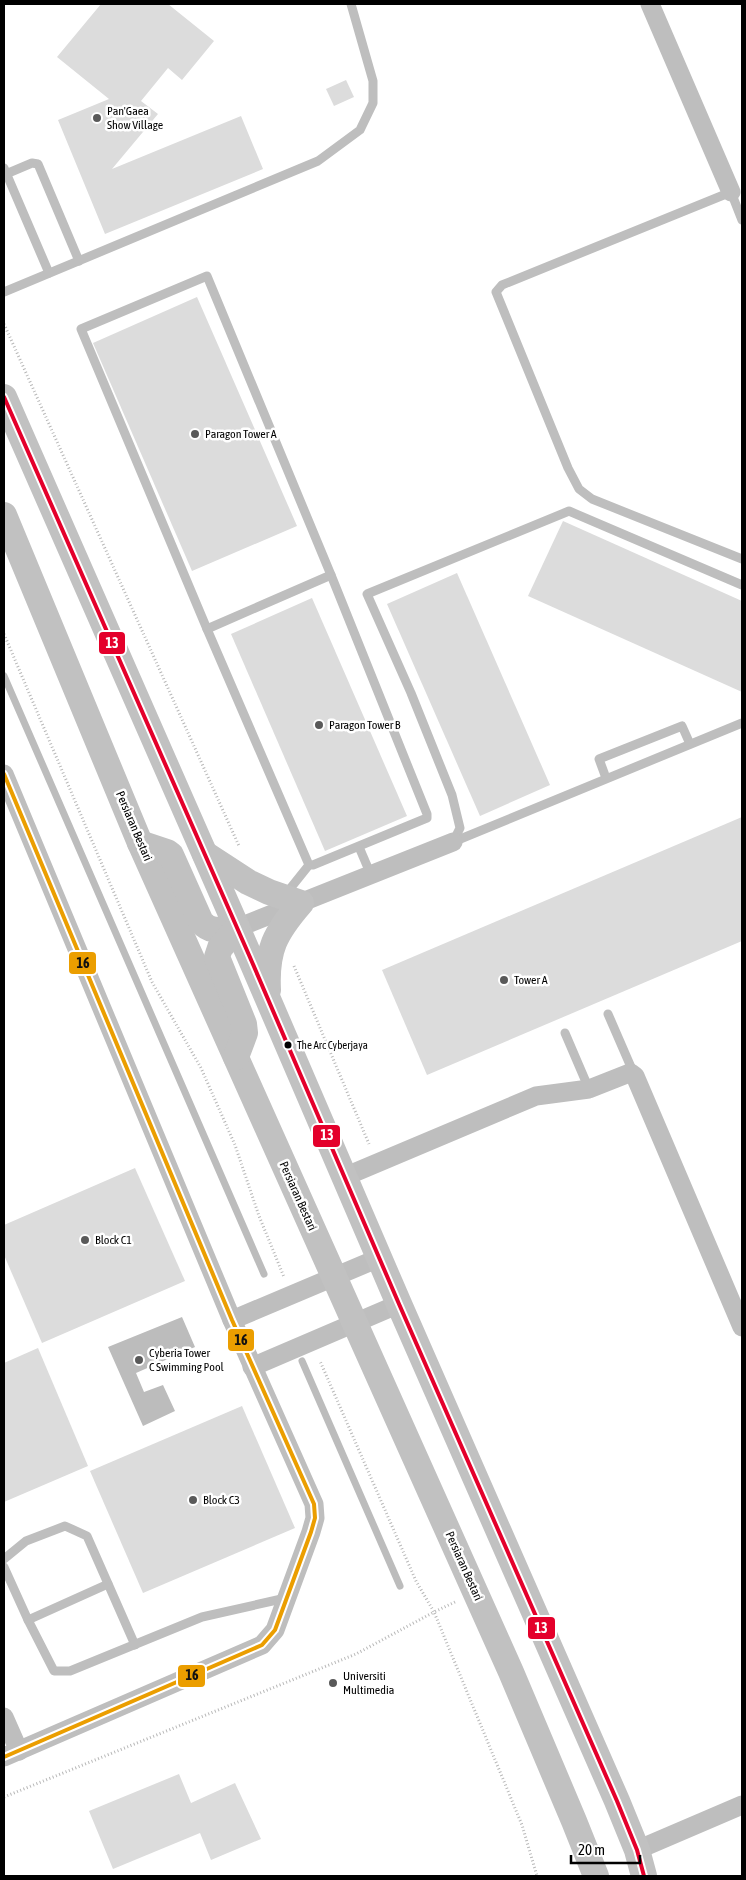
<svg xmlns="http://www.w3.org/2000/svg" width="746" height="1880" viewBox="0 0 746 1880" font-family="'Asap Condensed',sans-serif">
	<rect width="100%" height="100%" fill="#fff"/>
	<polygon fill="#bcbcbc" points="182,1317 195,1347 136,1373 144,1392 163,1385 175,1411 143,1426 108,1347"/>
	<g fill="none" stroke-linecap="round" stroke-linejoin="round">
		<g stroke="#bcbcbc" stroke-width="7">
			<polyline points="4,676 264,1274"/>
			<polyline points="302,1361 400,1586"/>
		</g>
	</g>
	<g fill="#dcdcdc">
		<polygon points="101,4 168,4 214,41 182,80 168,68 141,101 158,114 112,169 241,116 263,169 105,234 58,120 109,99 57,57"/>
		<polygon points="346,80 354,97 334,106 326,89"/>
		<polygon points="197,297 297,526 192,571 93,343"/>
		<polygon points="563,521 742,601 742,692 528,596"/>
		<polygon points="457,573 550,785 480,816 387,604"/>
		<polygon points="312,598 407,816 325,851 231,634"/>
		<polygon points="742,817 742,941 427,1075 382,970"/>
		<polygon points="135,1168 185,1281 42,1343 4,1255 4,1225"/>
		<polygon points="38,1348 88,1466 4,1502 4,1363"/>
		<polygon points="242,1406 295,1528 143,1593 90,1471"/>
		<polygon points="179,1774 191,1803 235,1783 261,1839 211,1860 200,1833 113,1869 89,1811"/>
	</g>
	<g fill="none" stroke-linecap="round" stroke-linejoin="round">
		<g stroke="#b8b8b8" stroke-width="3" stroke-dasharray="1 2.5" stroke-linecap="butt">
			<polyline points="4,324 239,846"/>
			<polyline points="4,634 152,982 201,1068 235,1145 259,1216 284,1277"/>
			<polyline points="294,966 369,1144"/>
			<polyline points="455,1602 434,1612 522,1825 537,1876"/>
			<polyline points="4,1797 356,1654 434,1612 416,1581 320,1361"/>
		</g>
		<g stroke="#bebebe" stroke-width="9">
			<polyline points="4,168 49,273"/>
			<polyline points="6,174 32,163 38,164 79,261"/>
			<polyline points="742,220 731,192 502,285 496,292 568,468 579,489 592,499 742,559"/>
			<polyline points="4,292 318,161 360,130 373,103 373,81 351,4"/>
			<polyline points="207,629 331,575"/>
			<polyline points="606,778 599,759 682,726 690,744"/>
			<polyline points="453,842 460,828 452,795 411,693 367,594 569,511 742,585"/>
			<polyline points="453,842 742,723"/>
			<polyline points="359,847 371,875"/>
			<polyline points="285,895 309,865 313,865 422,820 427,818 427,814 331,575 207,276 81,329 207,629 309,865"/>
			<polyline points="608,1014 634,1074"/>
			<polyline points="565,1033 589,1089"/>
			<polyline points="4,1559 26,1541 65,1526 87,1536 135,1645"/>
			<polyline points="4,1567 28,1620 54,1671 70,1671 202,1617 286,1598"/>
			<polyline points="28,1620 108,1584"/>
		</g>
		<g stroke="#bebebe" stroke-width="19">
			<polyline points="650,4 731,192"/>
			<polyline points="4,774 232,1320 314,1504 315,1518 311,1532 275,1630 262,1645 4,1757"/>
			<polyline points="237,928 453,842"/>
			<polyline points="344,1177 536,1096 589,1089 627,1074 631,1073 635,1076 742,1327"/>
			<polyline points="232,1320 379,1258"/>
			<polyline points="252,1367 399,1304"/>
			<polyline points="4,1717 19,1751"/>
			<polyline points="637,1850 742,1805"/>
		</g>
		<g stroke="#c1c1c1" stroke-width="26">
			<polyline points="4,397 249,955 399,1304 617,1801 637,1850 644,1876"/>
			<polyline points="4,515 140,843 511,1672 574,1821 596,1876"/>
			<path d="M140,843l27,9 4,3 30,67c11,12 21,7 36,6"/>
			<path d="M205,854l43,28 21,10 32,11c-26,30 -35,47 -33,87"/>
			<polyline points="236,1057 245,1033 244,1024 217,957 220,948 237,928"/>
		</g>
		<defs>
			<polyline id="bus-1" points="4,397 249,955 399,1304 617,1801 637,1850 644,1876"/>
			<polyline id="bus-2" points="4,774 232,1320 314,1504 315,1518 311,1532 275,1630 262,1645 4,1757"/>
		</defs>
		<use href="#bus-1" stroke="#fff" stroke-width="8"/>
		<use href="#bus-2" stroke="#fff" stroke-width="8"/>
		<use href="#bus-1" stroke="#e4002b" stroke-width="4"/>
		<use href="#bus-2" stroke="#eb9e00" stroke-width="4"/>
	</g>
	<g fill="#595959" stroke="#fff" stroke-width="2">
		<circle cx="97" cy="118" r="5"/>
		<circle cx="195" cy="434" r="5"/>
		<circle cx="319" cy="725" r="5"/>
		<circle cx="504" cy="980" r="5"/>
		<circle cx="85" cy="1240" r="5"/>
		<circle cx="139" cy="1360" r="5"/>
		<circle cx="193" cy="1500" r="5"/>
		<circle cx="333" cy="1683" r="5"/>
	</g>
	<circle fill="#000" stroke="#fff" stroke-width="2" cx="288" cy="1045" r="4.5"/>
	<g text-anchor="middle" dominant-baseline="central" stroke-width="5" stroke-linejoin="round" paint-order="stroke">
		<g font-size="11" fill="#000" stroke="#fff" text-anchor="start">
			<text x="297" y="1045">The Arc Cyberjaya</text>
		</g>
		<g font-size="12" fill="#000" stroke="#fff" text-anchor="start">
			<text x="107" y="111">Pan'Gaea<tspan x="107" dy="14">Show Village</tspan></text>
			<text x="205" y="434">Paragon Tower A</text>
			<text x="329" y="725">Paragon Tower B</text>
			<text x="514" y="980">Tower A</text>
			<text x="95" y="1240">Block C1</text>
			<text x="149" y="1353">Cyberia Tower<tspan x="149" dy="14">C Swimming Pool</tspan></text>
			<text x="203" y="1500">Block C3</text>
			<text x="343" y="1676">Universiti<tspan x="343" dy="14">Multimedia</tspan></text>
		</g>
		<g font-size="12" fill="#000" stroke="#fff">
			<text transform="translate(134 826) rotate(67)">Persiaran Bestari</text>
			<text transform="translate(298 1196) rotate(66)">Persiaran Bestari</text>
			<text transform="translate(464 1566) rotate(66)">Persiaran Bestari</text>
		</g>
	</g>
	<g stroke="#fff" stroke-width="2">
		<rect x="98" y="631" width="28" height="24" rx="5" fill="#e4002b"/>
		<rect x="68" y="951" width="29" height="24" rx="5" fill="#eb9e00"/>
		<rect x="312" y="1124" width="29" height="24" rx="5" fill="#e4002b"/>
		<rect x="227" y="1328" width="28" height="24" rx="5" fill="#eb9e00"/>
		<rect x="527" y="1616" width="29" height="24" rx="5" fill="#e4002b"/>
		<rect x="177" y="1664" width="29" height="24" rx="5" fill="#eb9e00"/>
	</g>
	<g font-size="14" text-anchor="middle" font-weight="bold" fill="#fff">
		<text x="112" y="648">13</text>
		<text x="327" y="1140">13</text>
		<text x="541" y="1633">13</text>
	</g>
	<g font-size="14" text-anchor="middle" font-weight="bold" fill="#111">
		<text x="83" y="968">16</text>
		<text x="241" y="1345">16</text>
		<text x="192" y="1680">16</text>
	</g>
	<rect width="746" height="1880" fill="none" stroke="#000000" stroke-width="10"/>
	<path d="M571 1855v8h69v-8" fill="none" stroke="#000000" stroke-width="2.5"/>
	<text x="578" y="1855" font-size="15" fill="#000000" stroke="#ffffff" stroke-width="4" paint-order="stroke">20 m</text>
</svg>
